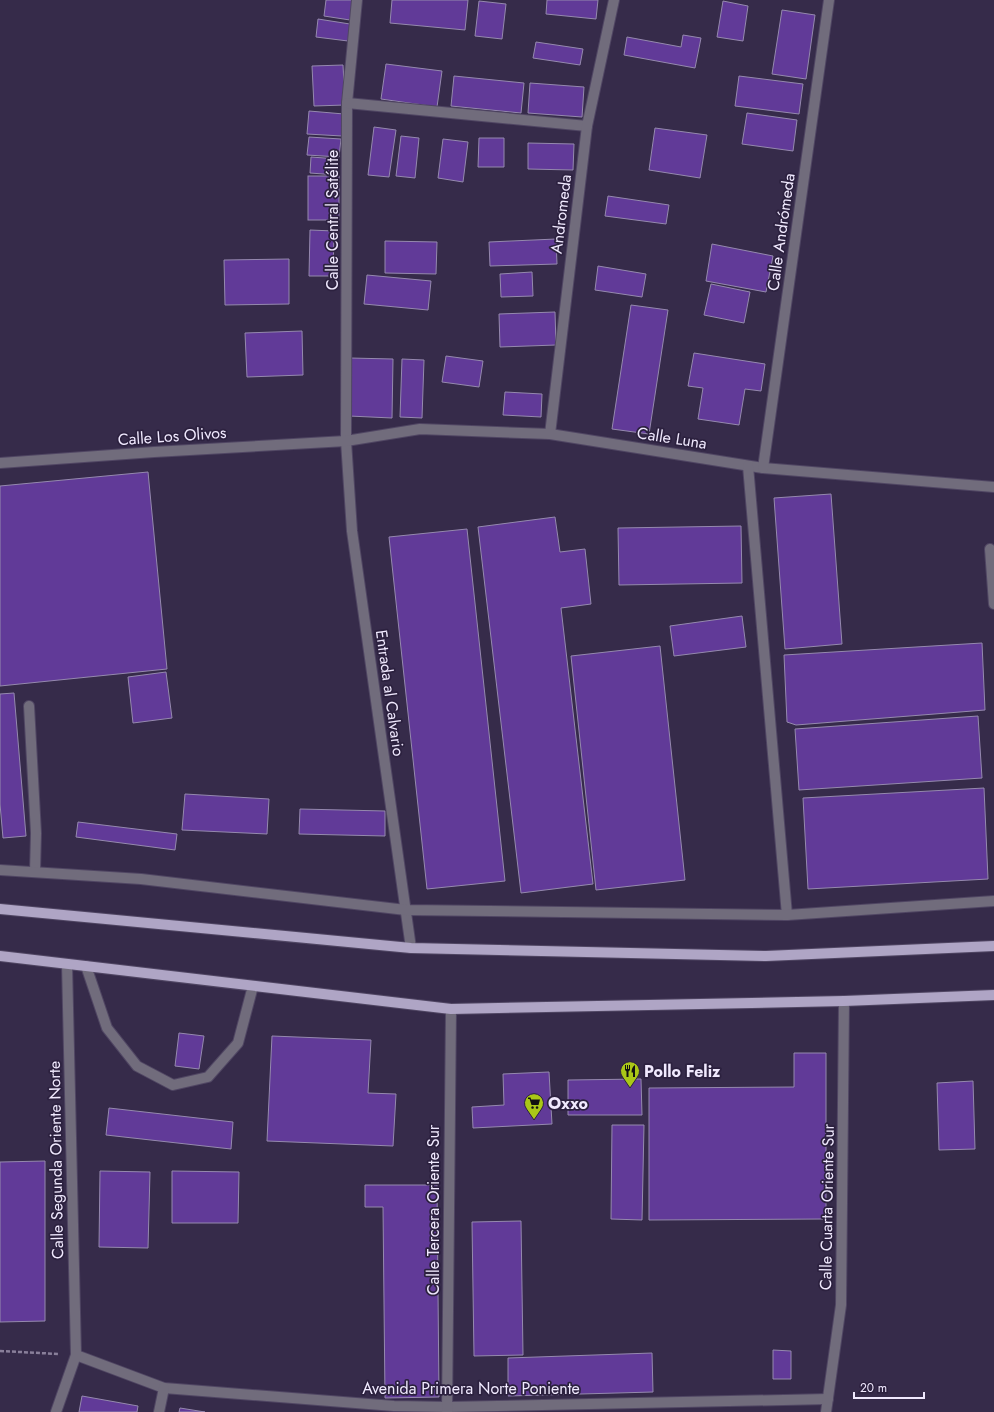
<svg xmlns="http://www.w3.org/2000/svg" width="994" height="1412" viewBox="0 0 994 1412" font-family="Jost,sans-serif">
	<rect width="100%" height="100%" fill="#362b4a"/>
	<g fill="#613a98" stroke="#9589ae">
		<polygon points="326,0 353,0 350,20 324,16"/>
		<polygon points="392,0 468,0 465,30 390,23"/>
		<polygon points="547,0 598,0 596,19 546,14"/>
		<polygon points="479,1 506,4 502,39 475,36"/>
		<polygon points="723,1 748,6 743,41 717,37"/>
		<polygon points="782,10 815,15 806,79 772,74"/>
		<polygon points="318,19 350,24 348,41 316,37"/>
		<polygon points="683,35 701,38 695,68 624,55 627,37 681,47"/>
		<polygon points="536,42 583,49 580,65 533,58"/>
		<polygon points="386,64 442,71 437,107 381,99"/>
		<polygon points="343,65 345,105 314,106 312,66"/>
		<polygon points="454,76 524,83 521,113 451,106"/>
		<polygon points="739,76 803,84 799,114 735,106"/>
		<polygon points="530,83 584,87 582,117 528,113"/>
		<polygon points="309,111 344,114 342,136 307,134"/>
		<polygon points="747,113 797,120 793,151 742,144"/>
		<polygon points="374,127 396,130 389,177 368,175"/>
		<polygon points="655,128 707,135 700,178 649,170"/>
		<polygon points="401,136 419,138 415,178 396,176"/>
		<polygon points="309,137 341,139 339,157 307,155"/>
		<polygon points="479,138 504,138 504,167 478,167"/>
		<polygon points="443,139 468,142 463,182 438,178"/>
		<polygon points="528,143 574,144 573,170 528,169"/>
		<polygon points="311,157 338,159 337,175 310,173"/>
		<rect x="308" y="176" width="31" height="44"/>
		<polygon points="608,196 669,205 666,224 605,216"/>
		<polygon points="310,230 334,231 333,276 309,276"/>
		<polygon points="556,239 557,264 490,266 489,242"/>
		<polygon points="385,241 437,242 436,274 385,273"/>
		<polygon points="712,244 773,256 766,292 706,281"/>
		<polygon points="289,259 289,304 225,305 224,260"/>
		<polygon points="598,266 646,274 642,297 595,290"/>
		<polygon points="532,272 533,296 501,297 500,274"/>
		<polygon points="367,275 431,281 428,310 364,304"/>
		<polygon points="711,284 750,292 744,323 704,315"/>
		<polygon points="631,305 668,310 649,434 612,429"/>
		<polygon points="555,312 556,345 500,347 499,314"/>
		<polygon points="302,331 303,375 247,377 245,333"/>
		<polygon points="694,353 765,364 761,391 745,389 739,425 698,419 703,388 688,386"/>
		<polygon points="446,356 483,361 479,387 442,382"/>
		<polygon points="350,358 393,359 392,418 349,416"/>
		<polygon points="402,359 424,360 422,418 400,417"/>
		<polygon points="505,392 542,394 541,417 503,415"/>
		<polygon points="148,472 167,669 0,686 0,486"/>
		<polygon points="831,494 842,644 785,649 774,498"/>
		<polygon points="555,517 560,552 585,549 591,604 561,608 593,884 521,893 478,527"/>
		<polygon points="741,526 742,583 619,585 618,528"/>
		<polygon points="467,529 505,881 427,889 389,537"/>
		<polygon points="742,616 746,647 674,656 670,626"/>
		<polygon points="982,643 985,710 796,725 787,722 784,655"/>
		<polygon points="660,646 685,880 596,890 571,656"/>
		<polygon points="166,672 172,718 133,723 128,677"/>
		<polygon points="14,693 26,836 3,838 0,804 0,694"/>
		<polygon points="978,716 982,778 799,790 795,729"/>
		<polygon points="984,788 988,879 808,889 803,798"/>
		<polygon points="185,794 269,799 267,834 182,830"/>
		<polygon points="300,809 385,811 385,836 299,834"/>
		<polygon points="78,822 177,834 175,850 76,837"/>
		<polygon points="179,1033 204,1036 199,1069 175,1066"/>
		<polygon points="272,1036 371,1040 368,1093 396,1094 393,1146 267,1141"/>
		<polygon points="794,1053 826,1053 826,1219 649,1220 649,1088 794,1087"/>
		<polygon points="549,1072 552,1124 473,1128 472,1107 504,1105 503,1074"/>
		<polygon points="641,1079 642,1115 568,1115 568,1080"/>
		<polygon points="973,1081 975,1149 939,1150 937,1083"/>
		<polygon points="109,1108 233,1122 231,1149 106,1135"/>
		<polygon points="612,1125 644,1125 642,1220 611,1219"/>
		<polygon points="45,1161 45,1321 0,1322 0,1162"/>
		<polygon points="100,1171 150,1172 148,1248 99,1247"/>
		<polygon points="172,1171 239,1172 238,1223 172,1223"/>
		<polygon points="365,1185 437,1185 439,1397 385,1398 383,1207 365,1207"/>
		<polygon points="521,1221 523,1355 474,1356 472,1222"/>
		<polygon points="773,1350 791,1351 791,1379 773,1379"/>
		<polygon points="652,1353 653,1392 508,1396 508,1358"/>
		<polygon points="82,1396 138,1406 137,1412 79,1412"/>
		<polygon points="180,1408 205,1412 179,1412"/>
	</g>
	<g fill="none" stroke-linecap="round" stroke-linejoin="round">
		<defs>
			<g id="minor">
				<polyline points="357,0 347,103 346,441 352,531 411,948"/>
				<polyline points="347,103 587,126"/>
				<polyline points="550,434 587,126 614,0"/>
				<polyline points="0,463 154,452 346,441 420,429 550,434 763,468 994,487"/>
				<polyline points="748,466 787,915"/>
				<polyline points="763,468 829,0"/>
				<polyline points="990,549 994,604"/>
				<polyline points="29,706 36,833 35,872"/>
				<polyline points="0,870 141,879 406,910 787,915 994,901"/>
				<polyline points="86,966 107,1028 137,1066 173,1085 208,1077 238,1043 253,986"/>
				<polyline points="76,1355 164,1388 394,1406 448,1407 828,1399"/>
				<polyline points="56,1412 76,1355 67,964"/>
				<polyline points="159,1412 164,1388"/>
				<polyline points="447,1412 451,1009"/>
				<polyline points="826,1412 841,1305 844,1001"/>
			</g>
			<g id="major">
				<polyline points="0,909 411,948 766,956 994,946"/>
				<polyline points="0,956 451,1009 844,1001 994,995"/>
			</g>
		</defs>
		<use href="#minor" stroke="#504663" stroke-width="12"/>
		<use href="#major" stroke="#504663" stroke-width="12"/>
		<polyline stroke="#897f9a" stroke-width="2.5" stroke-dasharray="4 2" stroke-linecap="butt" points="0,1351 59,1354"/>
		<use href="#minor" stroke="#716c7c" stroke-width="10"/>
		<use href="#major" stroke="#afa5c5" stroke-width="10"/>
	</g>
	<defs>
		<symbol id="restaurant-pin" viewBox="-11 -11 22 30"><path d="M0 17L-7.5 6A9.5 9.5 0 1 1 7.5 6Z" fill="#aac717" stroke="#2c213f"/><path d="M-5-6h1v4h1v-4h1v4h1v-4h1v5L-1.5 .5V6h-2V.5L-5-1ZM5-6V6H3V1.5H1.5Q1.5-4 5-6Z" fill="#111"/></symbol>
		<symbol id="supermarket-pin" viewBox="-11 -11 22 30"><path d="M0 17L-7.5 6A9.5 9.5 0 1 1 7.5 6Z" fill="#aac717" stroke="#2c213f"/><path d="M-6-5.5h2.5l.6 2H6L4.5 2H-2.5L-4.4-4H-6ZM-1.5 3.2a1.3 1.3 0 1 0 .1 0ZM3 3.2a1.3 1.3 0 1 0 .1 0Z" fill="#111"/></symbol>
	</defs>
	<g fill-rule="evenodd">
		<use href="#restaurant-pin" x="619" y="1060" width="22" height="30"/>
		<use href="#supermarket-pin" x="523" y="1092" width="22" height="30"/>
	</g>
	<g text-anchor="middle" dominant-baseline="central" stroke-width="3.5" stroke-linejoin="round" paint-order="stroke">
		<g font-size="16" fill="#f0e9fe" stroke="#2c213f">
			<text transform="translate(561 214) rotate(-83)">Andromeda</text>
			<text transform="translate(332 220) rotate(-90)">Calle Central Satélite</text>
			<text transform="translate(781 232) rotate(-82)">Calle Andrómeda</text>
			<text transform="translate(172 436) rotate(-4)">Calle Los Olivos</text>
			<text transform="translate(672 438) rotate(9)">Calle Luna</text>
			<text transform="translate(390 693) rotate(82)">Entrada al Calvario</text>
			<text transform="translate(56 1160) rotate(-91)">Calle Segunda Oriente Norte</text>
			<text transform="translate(827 1207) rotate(-89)">Calle Cuarta Oriente Sur</text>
			<text transform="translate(433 1210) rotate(-90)">Calle Tercera Oriente Sur</text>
			<text x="471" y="1388">Avenida Primera Norte Poniente</text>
		</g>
		<g font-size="16" font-weight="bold" fill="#f0e9fe" stroke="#2c213f" text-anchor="start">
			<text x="644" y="1071">Pollo Feliz</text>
			<text x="548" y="1103">Oxxo</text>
		</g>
	</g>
	<path d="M854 1392v6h70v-6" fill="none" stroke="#f0e9fe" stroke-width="2"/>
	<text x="860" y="1392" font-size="12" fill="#f0e9fe" stroke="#2c213f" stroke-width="3" paint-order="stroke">20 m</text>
</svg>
